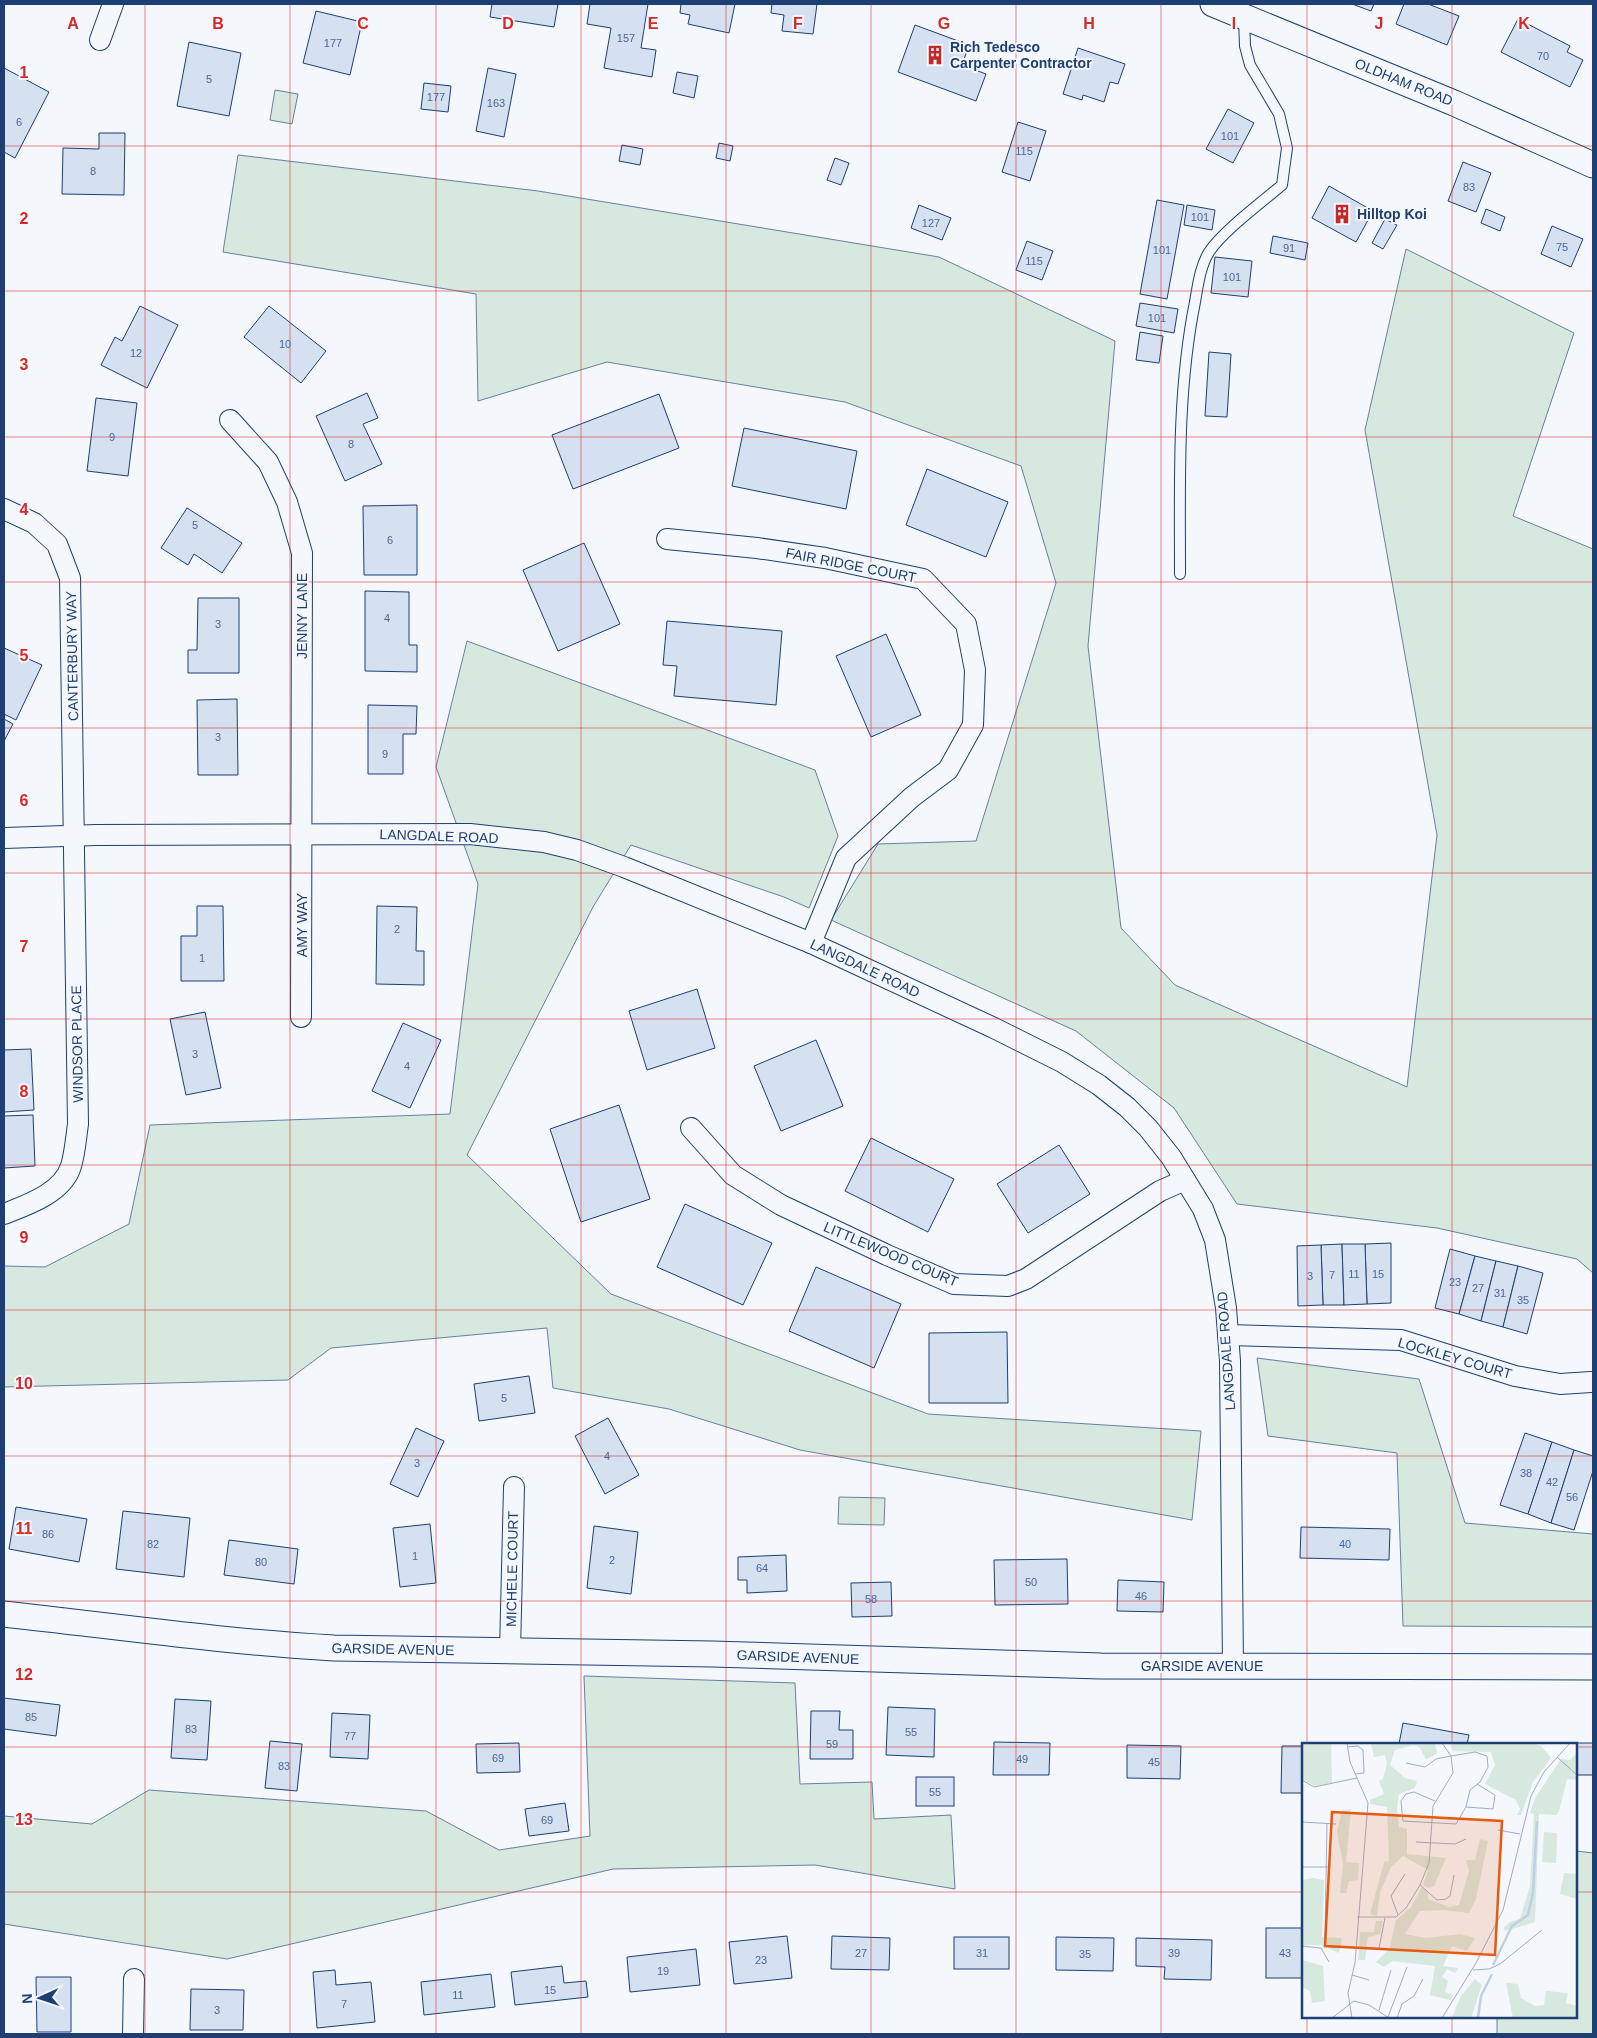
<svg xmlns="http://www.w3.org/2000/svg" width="1597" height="2038" viewBox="0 0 1597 2038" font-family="Helvetica,sans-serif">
	<rect width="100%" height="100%" fill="#f4f7fb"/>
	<g fill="#d7e8df" stroke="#687fa3">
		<polygon points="275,90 298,94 292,124 270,120"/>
		<polygon points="238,155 538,191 939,257 1115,341 1088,646 1121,928 1175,985 1407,1087 1437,835 1365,430 1406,249 1574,333 1513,516 1593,549 1593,1273 1577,1259 1437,1228 1237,1204 1174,1108 1076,1031 831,920 878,844 976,841 1056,583 1021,466 845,402 607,362 478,401 476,294 223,252"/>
		<polygon points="467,641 815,770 838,836 809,908 784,897 631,845 593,907 467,1155 611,1294 928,1414 1201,1431 1192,1520 800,1450 669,1409 553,1388 547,1328 331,1348 288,1380 4,1387 4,1266 45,1267 129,1224 150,1125 450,1114 478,884 436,767"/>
		<polygon points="1257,1358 1419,1379 1465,1523 1593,1534 1593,1627 1403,1626 1397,1453 1268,1436"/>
		<polygon points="839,1497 885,1498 884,1525 838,1524"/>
		<polygon points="584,1676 795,1683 800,1784 872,1782 874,1819 951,1815 955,1889 815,1865 613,1869 227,1959 4,1924 4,1816 92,1824 149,1790 426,1811 499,1850 590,1836"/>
		<polygon points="1576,1851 1593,1853 1593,2034 1497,2034 1497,2017 1576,2017"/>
	</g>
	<g fill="#d5e0f0" stroke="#1d3f73">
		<polygon points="492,4 558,4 554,27 490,17"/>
		<polygon points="590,4 648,4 641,48 656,50 652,77 604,68 611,28 587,24"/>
		<polygon points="681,4 735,4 729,33 688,24 690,15 680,13"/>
		<polygon points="772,4 817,4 813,34 782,31 784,15 771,13"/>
		<polygon points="1352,4 1374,4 1371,11"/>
		<polygon points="1404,4 1428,4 1459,16 1447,45 1396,24"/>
		<polygon points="316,11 362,22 350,75 303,63"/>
		<polygon points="1518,19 1570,46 1567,52 1583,60 1570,87 1501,52"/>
		<polygon points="915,25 969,45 962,65 986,74 976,101 898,72"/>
		<polygon points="189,42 241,53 229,116 177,106"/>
		<polygon points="1078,48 1125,64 1118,84 1110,82 1104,102 1083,95 1082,100 1063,94"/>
		<polygon points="4,68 49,92 15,158 4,152"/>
		<polygon points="488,68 516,74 504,137 476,131"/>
		<polygon points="677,72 698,76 694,98 673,93"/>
		<polygon points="424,83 451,86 448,112 421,109"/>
		<polygon points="1228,109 1254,123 1233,163 1206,149"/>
		<polygon points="1018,122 1046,131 1030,181 1002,172"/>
		<polygon points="99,133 125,133 124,195 62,194 63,148 99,149"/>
		<polygon points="719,143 733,146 730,161 716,158"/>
		<polygon points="622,145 643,149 640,165 619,161"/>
		<polygon points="835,158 849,163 841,185 827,180"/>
		<polygon points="1463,162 1491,173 1476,212 1448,201"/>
		<polygon points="1329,186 1373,211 1356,242 1312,218"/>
		<polygon points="1157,200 1184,205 1167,299 1140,294"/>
		<polygon points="919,205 951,218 942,240 911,228"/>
		<polygon points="1187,205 1215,210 1212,230 1184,225"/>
		<polygon points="1486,209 1505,217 1500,231 1481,223"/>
		<polygon points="1385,219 1397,225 1383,249 1372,243"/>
		<polygon points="1552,226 1583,239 1571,267 1541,254"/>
		<polygon points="1273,236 1308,243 1305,260 1270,253"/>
		<polygon points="1027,241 1053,251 1042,280 1016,270"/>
		<polygon points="1215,257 1252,261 1248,297 1211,293"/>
		<polygon points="1140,303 1178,309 1174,333 1136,326"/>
		<polygon points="140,306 178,325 147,388 101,365 115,337 122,341"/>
		<polygon points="269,306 326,351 301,383 244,337"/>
		<polygon points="1140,332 1163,336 1159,363 1136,360"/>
		<polygon points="1209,352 1231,354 1227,417 1205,416"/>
		<polygon points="367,393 378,418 363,424 382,464 345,481 316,416"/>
		<polygon points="659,394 679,448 573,489 552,435"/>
		<polygon points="96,398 137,403 128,476 87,471"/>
		<polygon points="744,428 857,451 846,509 732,486"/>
		<polygon points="927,469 1008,502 986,557 906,525"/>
		<polygon points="417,505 417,575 364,575 363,506"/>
		<polygon points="187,508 242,543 222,573 194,554 188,565 161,548"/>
		<polygon points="584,543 620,624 558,651 523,570"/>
		<polygon points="365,591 409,592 409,645 417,645 417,672 365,671"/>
		<polygon points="198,598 239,598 239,673 188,673 188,650 197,650"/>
		<polygon points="667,621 782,631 776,705 674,696 677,666 663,665"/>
		<polygon points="886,634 921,715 871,737 836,656"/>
		<polygon points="4,648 42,665 16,720 4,714"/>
		<polygon points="237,699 238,775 198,775 197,700"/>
		<polygon points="368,705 417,706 416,734 403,734 403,774 368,774"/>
		<polygon points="4,719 13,724 4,741"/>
		<polygon points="197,906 223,906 224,981 181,981 181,936 197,936"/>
		<polygon points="377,906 417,907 416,951 424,951 424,985 376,984"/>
		<polygon points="697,989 715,1048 647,1070 629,1011"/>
		<polygon points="205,1012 221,1088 186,1095 170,1019"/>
		<polygon points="403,1023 441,1040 410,1108 372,1091"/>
		<polygon points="816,1040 843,1106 781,1131 754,1066"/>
		<polygon points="31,1049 34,1110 4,1112 4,1050"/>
		<polygon points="619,1105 650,1199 581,1222 550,1129"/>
		<polygon points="33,1115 35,1166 4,1168 4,1116"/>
		<polygon points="871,1138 954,1179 928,1232 845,1191"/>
		<polygon points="1059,1145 1090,1194 1028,1233 997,1184"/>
		<polygon points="685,1204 772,1243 743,1305 657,1267"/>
		<polygon points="1391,1243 1391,1303 1367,1304 1365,1244"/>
		<polygon points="1342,1244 1344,1305 1323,1305 1321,1245"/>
		<polygon points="1342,1244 1365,1244 1367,1304 1344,1305"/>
		<polygon points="1321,1245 1323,1305 1298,1306 1297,1246"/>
		<polygon points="1450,1249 1475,1256 1459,1314 1435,1308"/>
		<polygon points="1475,1256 1496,1261 1481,1321 1459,1314"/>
		<polygon points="1496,1261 1518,1266 1503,1327 1481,1321"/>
		<polygon points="1518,1266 1543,1273 1527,1334 1503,1327"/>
		<polygon points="816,1267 901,1304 874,1368 789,1331"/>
		<polygon points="1007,1332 1008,1403 929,1403 929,1333"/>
		<polygon points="529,1376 535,1413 479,1421 474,1384"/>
		<polygon points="608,1418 639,1475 605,1494 575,1436"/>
		<polygon points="416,1428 444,1441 418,1497 390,1484"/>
		<polygon points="1525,1433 1552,1442 1528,1514 1500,1505"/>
		<polygon points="1552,1442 1574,1450 1551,1523 1528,1514"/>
		<polygon points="1574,1450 1593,1456 1593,1471 1574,1530 1551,1523"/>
		<polygon points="16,1507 87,1519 79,1562 9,1549"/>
		<polygon points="123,1511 190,1518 184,1577 116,1569"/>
		<polygon points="430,1524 436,1583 400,1587 393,1528"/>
		<polygon points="594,1526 638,1532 631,1594 587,1588"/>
		<polygon points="1301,1527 1390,1529 1389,1560 1300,1558"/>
		<polygon points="229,1540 298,1549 294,1584 224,1575"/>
		<polygon points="786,1555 787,1591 747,1593 747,1580 738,1580 738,1557"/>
		<polygon points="1067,1559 1068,1604 995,1605 994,1560"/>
		<polygon points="1118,1580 1164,1582 1163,1612 1117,1611"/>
		<polygon points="891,1582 892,1616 852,1617 851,1583"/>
		<polygon points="4,1698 60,1705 56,1736 4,1729"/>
		<polygon points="175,1699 211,1701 207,1760 171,1758"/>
		<polygon points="888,1707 935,1709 934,1757 886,1755"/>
		<polygon points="811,1711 840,1711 839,1730 853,1730 853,1759 810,1759"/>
		<polygon points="332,1713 370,1715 368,1759 330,1757"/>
		<polygon points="1403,1723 1469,1735 1467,1744 1399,1744"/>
		<polygon points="270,1741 302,1744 297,1791 265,1788"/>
		<polygon points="994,1742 1050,1743 1049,1775 993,1775"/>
		<polygon points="519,1743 520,1772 477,1773 476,1744"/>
		<polygon points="1569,1743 1593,1743 1593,1775 1576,1775 1576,1744"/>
		<polygon points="1127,1745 1181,1746 1180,1779 1127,1778"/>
		<polygon points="1282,1746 1303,1746 1303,1793 1281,1793"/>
		<rect x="916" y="1777" width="38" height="29"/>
		<polygon points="565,1803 569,1831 529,1836 525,1809"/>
		<rect x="1266" y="1928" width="37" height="50"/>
		<polygon points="787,1936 792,1978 734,1984 729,1942"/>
		<polygon points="832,1936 890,1938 889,1970 831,1969"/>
		<rect x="954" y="1937" width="55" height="32"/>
		<polygon points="1056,1937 1114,1938 1113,1971 1056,1970"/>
		<polygon points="1136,1938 1212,1940 1211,1980 1164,1979 1165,1967 1136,1966"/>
		<polygon points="696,1949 700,1985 630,1992 627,1957"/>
		<polygon points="562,1966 564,1983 586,1981 588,1997 515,2005 511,1972"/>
		<polygon points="335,1970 336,1985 371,1982 375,2022 317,2028 313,1972"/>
		<polygon points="491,1974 495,2007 424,2015 421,1982"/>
		<polygon points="36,1977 71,1977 71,2032 37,2032"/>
		<polygon points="191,1989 244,1990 243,2030 190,2030"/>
	</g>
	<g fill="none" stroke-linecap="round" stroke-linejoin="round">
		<defs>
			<path id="service" d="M1180,574c0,-91 -3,-183 15,-272 3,-17 5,-35 14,-50 14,-21 53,-50 73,-67l5,-37 -8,-34 -29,-49 -5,-19 -1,-28"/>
			<g id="minor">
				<polyline points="100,40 113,4"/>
				<polyline points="230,420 268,462 287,502 302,553 301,1017"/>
				<path d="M4,509l30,14 23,21 13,34 8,546c-2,14 -3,29 -7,42 -8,27 -44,39 -67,48"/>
				<polyline points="667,539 757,548 825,558 923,579 966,624 975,670 973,725 948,770 912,797 846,858 811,943"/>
				<polyline points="4,838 96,835 470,834 544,842 577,850 624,867 811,943 994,1028 1062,1062 1099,1085 1127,1107 1148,1128 1171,1157 1203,1209 1215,1240 1226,1308 1230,1361 1233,1666"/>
				<polyline points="691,1128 733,1175 781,1205 887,1255 954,1284 1008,1286 1026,1279 1160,1191 1185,1180"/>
				<polyline points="1228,1335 1401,1340 1515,1376 1560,1384 1591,1382"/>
				<polyline points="510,1651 514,1487"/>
				<polyline points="133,2034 134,1979"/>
			</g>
			<g id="tertiary">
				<polyline points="1213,4 1454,103 1593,165"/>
				<path d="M4,1614c110,12 220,28 330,34l378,6 389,12 492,1"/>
			</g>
		</defs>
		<use href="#service" stroke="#1d3f73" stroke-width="12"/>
		<use href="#minor" stroke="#1d3f73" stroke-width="22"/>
		<use href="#tertiary" stroke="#1d3f73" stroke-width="27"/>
		<use href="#service" stroke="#f4f7fb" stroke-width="10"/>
		<use href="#minor" stroke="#f4f7fb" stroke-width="20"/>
		<use href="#tertiary" stroke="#f4f7fb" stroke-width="25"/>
	</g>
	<path fill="none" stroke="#d62828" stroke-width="1" stroke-opacity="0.55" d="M145,4v2030M290,4v2030M436,4v2030M581,4v2030M726,4v2030M871,4v2030M1016,4v2030M1161,4v2030M1307,4v1740M1452,4v1740M4,146h1589M4,291h1589M4,437h1589M4,582h1589M4,728h1589M4,873h1589M4,1019h1589M4,1165h1589M4,1310h1589M4,1456h1589M4,1601h1589M4,1747h1299M1576,1747h17M4,1892h1299M1576,1892h17M1307,2017v17M1452,2017v17"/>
	<defs>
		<symbol id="building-bare" viewBox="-9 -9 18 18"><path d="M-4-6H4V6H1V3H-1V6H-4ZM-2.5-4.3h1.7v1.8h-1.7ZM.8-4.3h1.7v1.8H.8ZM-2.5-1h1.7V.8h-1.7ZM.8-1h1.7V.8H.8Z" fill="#c62828" stroke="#f4f7fb" stroke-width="2.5" paint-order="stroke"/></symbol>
	</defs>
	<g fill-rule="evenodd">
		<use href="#building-bare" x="921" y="41" width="28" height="28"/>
		<use href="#building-bare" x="1328" y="200" width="28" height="28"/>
	</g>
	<g text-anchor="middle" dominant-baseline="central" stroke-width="4" stroke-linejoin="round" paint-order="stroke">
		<g font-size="11" fill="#4b6792">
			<text x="626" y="38">157</text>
			<text x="333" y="43">177</text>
			<text x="1543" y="56">70</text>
			<text x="209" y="79">5</text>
			<text x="436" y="97">177</text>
			<text x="496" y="103">163</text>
			<text x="19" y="122">6</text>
			<text x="1230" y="136">101</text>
			<text x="1024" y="151">115</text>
			<text x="93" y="171">8</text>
			<text x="1469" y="187">83</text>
			<text x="1200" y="217">101</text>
			<text x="931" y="223">127</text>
			<text x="1562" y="247">75</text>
			<text x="1289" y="248">91</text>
			<text x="1162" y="250">101</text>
			<text x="1034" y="261">115</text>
			<text x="1232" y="277">101</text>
			<text x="1157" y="318">101</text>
			<text x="285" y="344">10</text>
			<text x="136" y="353">12</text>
			<text x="112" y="437">9</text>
			<text x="351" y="444">8</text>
			<text x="195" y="525">5</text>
			<text x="390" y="540">6</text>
			<text x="387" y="618">4</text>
			<text x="218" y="624">3</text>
			<text x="218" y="737">3</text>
			<text x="385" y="754">9</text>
			<text x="397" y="929">2</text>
			<text x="202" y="958">1</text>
			<text x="195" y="1054">3</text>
			<text x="407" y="1066">4</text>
			<text x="1354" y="1274">11</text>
			<text x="1378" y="1274">15</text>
			<text x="1332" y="1275">7</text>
			<text x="1310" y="1276">3</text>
			<text x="1455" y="1282">23</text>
			<text x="1478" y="1288">27</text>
			<text x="1500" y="1293">31</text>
			<text x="1523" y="1300">35</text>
			<text x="504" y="1398">5</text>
			<text x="607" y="1456">4</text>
			<text x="417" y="1463">3</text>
			<text x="1526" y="1473">38</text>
			<text x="1552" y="1482">42</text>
			<text x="1572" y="1497">56</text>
			<text x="48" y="1534">86</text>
			<text x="153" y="1544">82</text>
			<text x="1345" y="1544">40</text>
			<text x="415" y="1556">1</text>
			<text x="612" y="1560">2</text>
			<text x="261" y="1562">80</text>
			<text x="762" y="1568">64</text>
			<text x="1031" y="1582">50</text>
			<text x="1141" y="1596">46</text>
			<text x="871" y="1599">58</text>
			<text x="31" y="1717">85</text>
			<text x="191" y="1729">83</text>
			<text x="911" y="1732">55</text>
			<text x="350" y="1736">77</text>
			<text x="832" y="1744">59</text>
			<text x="498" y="1758">69</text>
			<text x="1022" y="1759">49</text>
			<text x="1154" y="1762">45</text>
			<text x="284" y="1766">83</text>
			<text x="935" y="1792">55</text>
			<text x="547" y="1820">69</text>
			<text x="861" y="1953">27</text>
			<text x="982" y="1953">31</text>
			<text x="1174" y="1953">39</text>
			<text x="1285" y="1953">43</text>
			<text x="1085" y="1954">35</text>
			<text x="761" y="1960">23</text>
			<text x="663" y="1971">19</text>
			<text x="550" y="1990">15</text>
			<text x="458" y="1995">11</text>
			<text x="344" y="2004">7</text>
			<text x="217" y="2010">3</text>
		</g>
		<g font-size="14" font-weight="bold" fill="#1d3f73" stroke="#f4f7fb" text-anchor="start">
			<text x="950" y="47">Rich Tedesco<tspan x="950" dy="16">Carpenter Contractor</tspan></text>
			<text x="1357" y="214">Hilltop Koi</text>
		</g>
		<g font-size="14" fill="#1d3f73" stroke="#f4f7fb">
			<text transform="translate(1404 82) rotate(22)">OLDHAM ROAD</text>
			<text transform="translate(851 565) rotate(11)">FAIR RIDGE COURT</text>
			<text transform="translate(302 616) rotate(-90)">JENNY LANE</text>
			<text transform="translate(72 656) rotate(-91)">CANTERBURY WAY</text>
			<text transform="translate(439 836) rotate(2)">LANGDALE ROAD</text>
			<text transform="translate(302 925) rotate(-90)">AMY WAY</text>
			<text transform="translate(865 968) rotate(25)">LANGDALE ROAD</text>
			<text transform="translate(77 1044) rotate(-91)">WINDSOR PLACE</text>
			<text transform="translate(891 1254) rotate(23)">LITTLEWOOD COURT</text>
			<text transform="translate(1226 1351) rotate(-94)">LANGDALE ROAD</text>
			<text transform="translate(1455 1358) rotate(16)">LOCKLEY COURT</text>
			<text transform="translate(512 1569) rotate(-89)">MICHELE COURT</text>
			<text transform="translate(393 1649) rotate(1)">GARSIDE AVENUE</text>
			<text transform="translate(798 1657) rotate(2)">GARSIDE AVENUE</text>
			<text x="1202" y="1666">GARSIDE AVENUE</text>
		</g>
	</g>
	<g transform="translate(1302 1743)">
		<rect width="275" height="275" fill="#f4f7fb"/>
		<path d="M0,0h29l1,40 -17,3 -13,-7zM69,0h64l2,11 -11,5 -6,-11 -6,-3 -19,5 -5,15 15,13 12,3 -2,7 -16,6 -2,15 2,18 8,2v25l39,4 -12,28 -6,2 -5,-3 5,-15 -25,-14 -12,11 -11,26 -3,23 -7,-2 14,-52 5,-1 -2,-54 -17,-3v-4l14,-6 -5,-13 4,-2 4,-15 -2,-9 -11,2zM231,0l9,4 9,11 -18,24 -12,33h-4l3,-6 -4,-9 -31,-16 10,-19 -4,-13 -38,-1 -3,-7zM275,10v27l-10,-1 -8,32 -3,4 -17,-1 -4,108 -30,9 -1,-4 6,-5 10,-3 10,-33 4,-72 -4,-1 5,-15 26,-39 9,1zM49,66l-5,53 13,1 -1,17 -9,1 -3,12h-6l3,-29 -6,-32 5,-22zM242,89l13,1 -1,30 -14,-1zM178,96l8,2 -12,58 -7,14 -26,-3 -23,1 -15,23 21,4 34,-4 15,4 -8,13 -15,-5 -9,20 15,2 -3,5 -8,-4 -5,8 6,4 -3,11 8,3 -2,5 -21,-5 5,-29 -43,-5 -8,6 -8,-5 14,-14 6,-28 15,-13 11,-20 6,4v8l21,8 10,-2 10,-34 -3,-11h9zM262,130l13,1v25l-17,-5zM11,135l11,2 -2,57 20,1 -3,15 -18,-8h-19v-65zM74,178h7l-3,13 -12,3 -3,23h-7l2,-28h14zM0,217l21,6 2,35 -13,2 -2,-12 -8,-4zM173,236l7,6 -11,33 -19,-1 9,-21zM204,240l12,1 3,14 14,8 9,-1 2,-14 22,2 -2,10 11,3v12h-64z" fill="#d7e8df"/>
		<path fill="none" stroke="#bed0e5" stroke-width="2.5" d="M191,222l19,-39 16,-11 5,-22 4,-72M176,275l3,-22 11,-22"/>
		<path fill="none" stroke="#9eadc5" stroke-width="1" d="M45,0l3,19 18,41 -13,160 -7,30 4,25M45,4l11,-1 5,4 1,23 -9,1M255,14l20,18M104,20l19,4 11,-8 15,-3 24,-4 12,4 1,11 -8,15 -10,8 -4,17 -10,17 -53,-3 -2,-20 5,-7 8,-2 21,9M0,37l12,7 43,-9M164,64l27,2 2,-14 -18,-11M0,79l34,2M196,87l22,4M114,99l39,2 11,-5M0,124h26M118,142l17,15 9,-1 4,-3 4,-21M96,172l-7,-19 14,-22M55,174h39l10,-9 14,-23 9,-22 4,-57 20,-33 -2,-17 -9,-13M23,194l2,-114M0,203l19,2 8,14M77,205l6,-30M171,227l16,-1 11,-5 42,-34M50,232l17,5M77,267l12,-40M86,274l19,-50M30,275l22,-17 15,4 20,13M95,275l5,-14 12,-8 9,-17M140,275l34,-55 27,-53 28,-114 13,-24 26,-29"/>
		<path fill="#e8590c" fill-opacity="0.15" stroke="#e8590c" stroke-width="2.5" d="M30,69l170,9 -7,134 -170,-9z"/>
		<rect width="275" height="275" fill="none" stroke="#1d3f73" stroke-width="2.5"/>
	</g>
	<g font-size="16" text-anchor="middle" font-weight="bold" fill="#d62828" stroke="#f4f7fb" stroke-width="4" stroke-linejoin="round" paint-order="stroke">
		<text x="73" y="29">A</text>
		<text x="218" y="29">B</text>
		<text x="363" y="29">C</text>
		<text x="508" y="29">D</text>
		<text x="653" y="29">E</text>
		<text x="798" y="29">F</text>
		<text x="944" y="29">G</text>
		<text x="1089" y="29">H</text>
		<text x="1234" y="29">I</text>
		<text x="1379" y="29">J</text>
		<text x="1524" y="29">K</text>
		<text x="24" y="78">1</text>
		<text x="24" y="224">2</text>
		<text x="24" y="370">3</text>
		<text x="24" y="515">4</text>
		<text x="24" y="661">5</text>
		<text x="24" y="806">6</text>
		<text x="24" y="952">7</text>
		<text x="24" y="1097">8</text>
		<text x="24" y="1243">9</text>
		<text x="24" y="1389">10</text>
		<text x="24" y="1534">11</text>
		<text x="24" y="1680">12</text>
		<text x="24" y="1825">13</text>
	</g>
	<rect width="1597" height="2038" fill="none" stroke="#1d3f73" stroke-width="10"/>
	<g transform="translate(40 1998) rotate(267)" stroke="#f4f7fb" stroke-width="4" paint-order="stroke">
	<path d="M0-4L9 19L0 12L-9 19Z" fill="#1d3f73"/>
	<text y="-8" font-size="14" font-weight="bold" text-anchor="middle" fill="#1d3f73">N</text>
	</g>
</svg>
